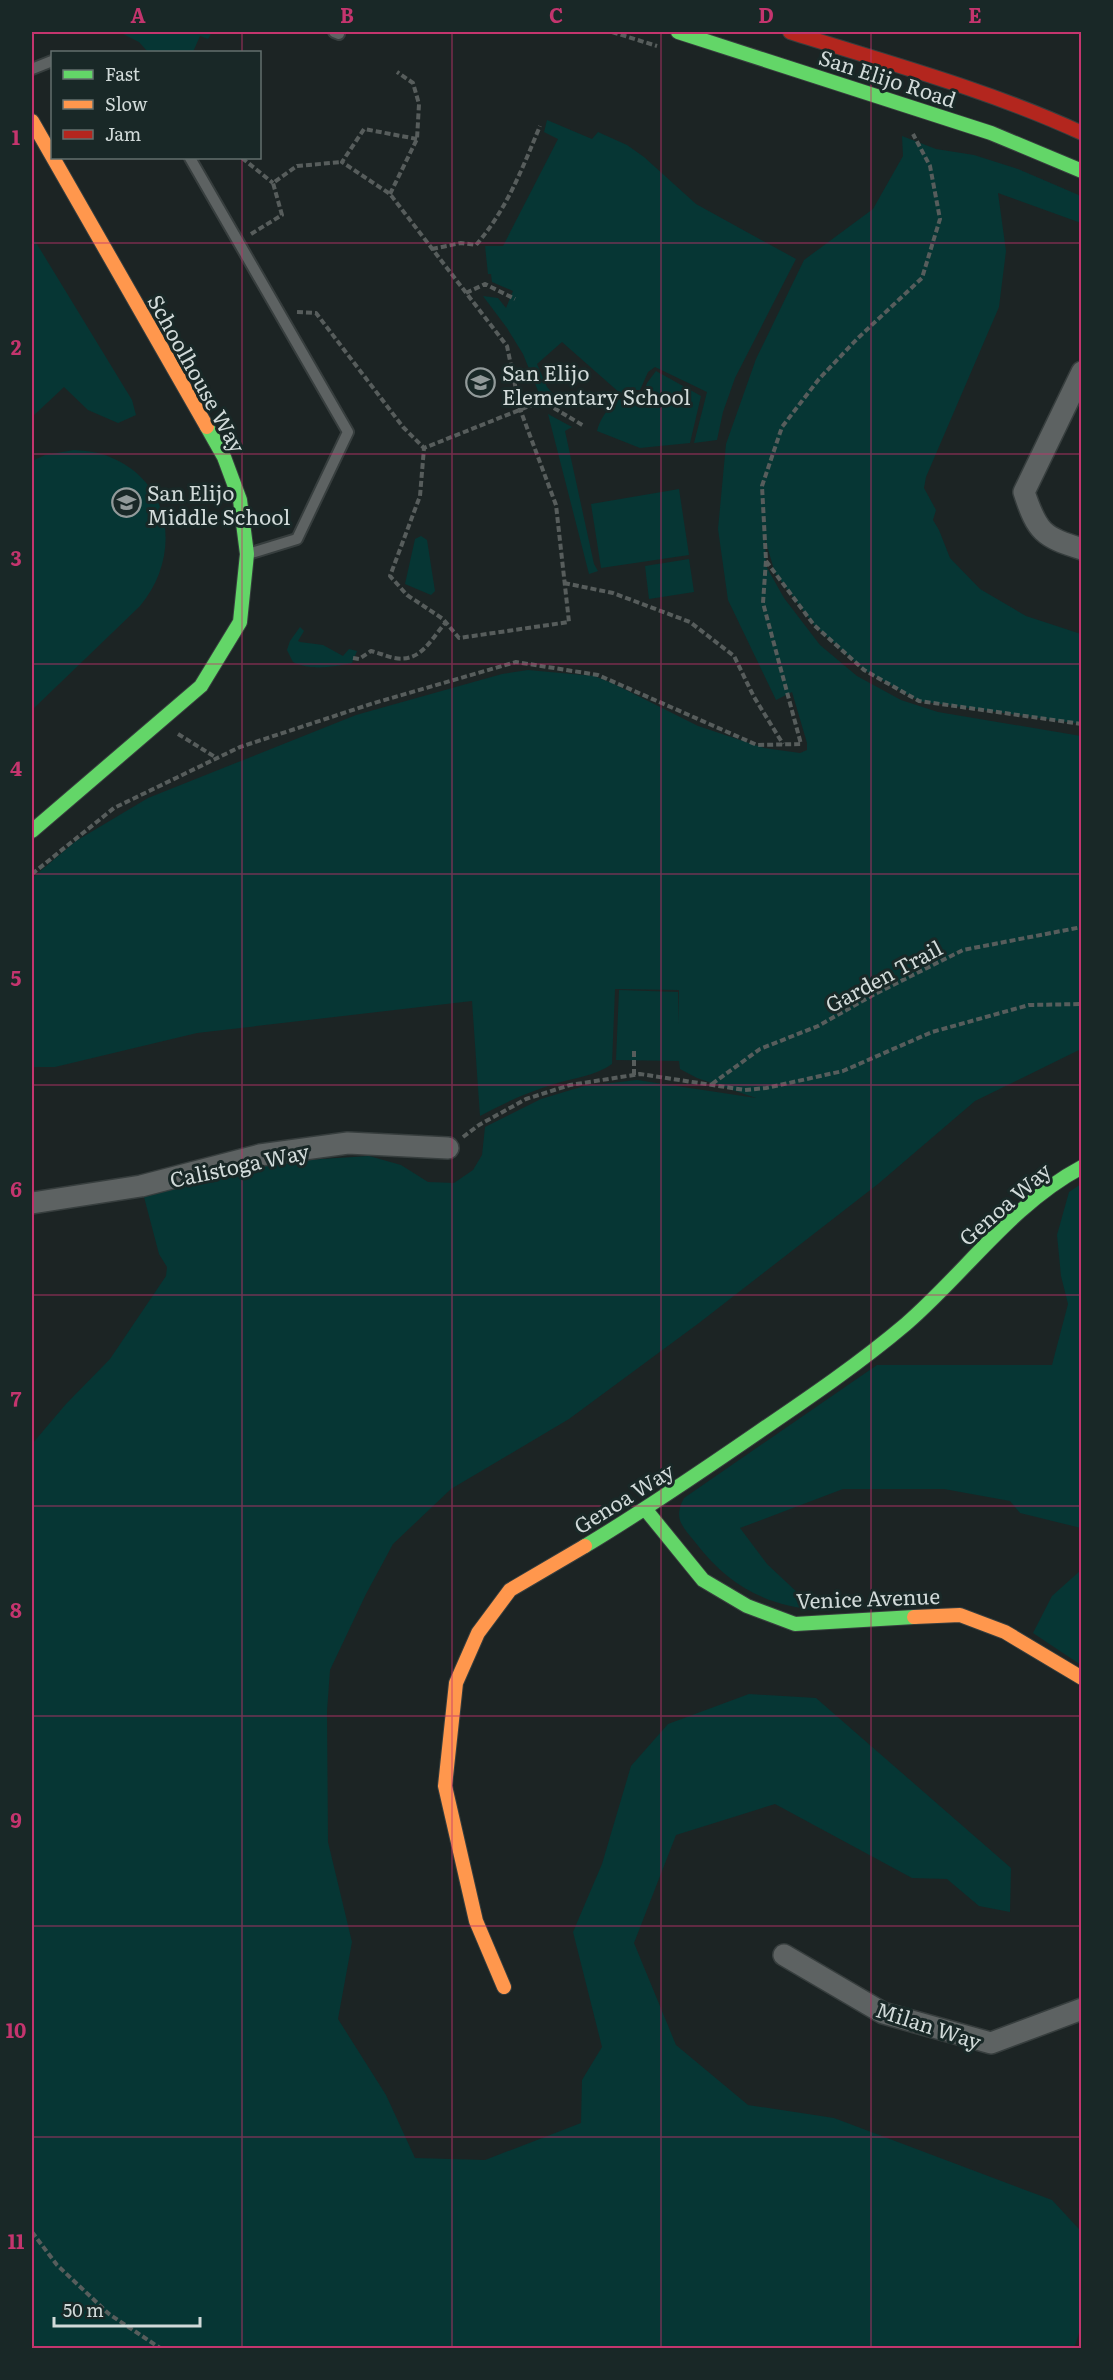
<svg xmlns="http://www.w3.org/2000/svg" width="1113" height="2380" viewBox="0 0 1113 2380" font-family="Literata,serif">
	<rect width="100%" height="100%" fill="#1c2424"/>
	<g fill="#063634">
		<polygon points="122,32 212,32 208,39 200,36 193,52 148,52 139,42 123,34"/>
		<polygon points="547,120 592,139 598,132 627,145 644,157 696,204 796,259 735,378 723,412 717,440 694,443 707,392 655,367 648,372 640,390 631,390 621,394 562,342 537,364 547,387 560,402 558,407 538,391 523,354 507,328 483,296 498,298 506,308 513,291 492,282 491,274 488,274 485,246 503,246 558,139 544,132"/>
		<path d="M902,136l34,13 38,6 44,14 63,27v27l-83,-30 8,58 -7,56 -73,170 -2,11 12,22 -3,10 6,10 11,28 30,31 46,27 55,18v90l-162,-23 -55,-31 -50,-45 -39,-52 -10,-34 1,27 18,32 36,47 37,31 44,24 37,12 143,24v313l-106,52 -97,83 -179,139 -130,96 -118,70 -58,55 -27,50 -36,76 -3,41 1,131 24,100 -14,77 48,76 29,63 70,2 96,-37 1,-43 20,-33 -29,-115 29,-68 29,-98 37,-42 81,-30 67,4 195,170 -1,44 -31,-6 -32,-27 -35,-1 -137,-74 -99,31 -42,108 42,102 72,60 86,13 218,82 27,29 2,9v89l-7,21h-1042v-904l34,-40 44,-45 56,-83 1,-9 -8,-13 -15,-57 110,-30 36,-6 79,-5 32,9 27,17 26,1 19,-13 9,-15 3,-28 56,-28 43,-13 53,-6 119,18 -59,-20 -17,-9 -1,-8 -63,-1 3,-70 59,2 1,33v-35l-64,-1 -3,75c-16,12 -39,14 -58,20 -26,8 -50,19 -74,32l-8,-115 -275,32 -142,34h-23v-189l44,-37 72,-43 208,-83 146,-41 26,-4 66,6 18,7 86,43 66,22 36,5 7,-3v-7l-15,-51 -16,8 -48,-100 -10,-71 8,-85 30,-85 48,-99 69,-51 30,-53z"/>
		<polygon points="32,236 132,400 136,415 118,423 88,410 64,387 32,417"/>
		<path d="M656,371l45,25 -11,47 -50,5 -43,-17c6,-21 23,-39 46,-37l4,-11z"/>
		<polygon points="548,414 572,427 565,431 594,564 598,571 589,574"/>
		<path d="M74,450c13,1 25,2 36,7 64,26 71,101 30,149l-108,104v-249l13,-6z"/>
		<polygon points="679,489 689,555 601,568 591,504"/>
		<polygon points="421,536 427,540 435,591 431,595 405,584 415,539"/>
		<polygon points="689,559 694,592 649,599 645,566"/>
		<path d="M300,627l4,4 -6,10 2,1 23,3 20,11 6,-7 8,2 -5,12c-19,4 -41,8 -59,-1l-6,-12 3,-9z"/>
		<path d="M1081,1184v344l-61,-15 -10,-12 -66,-12h-101l-103,39 27,36 49,46c-54,-6 -88,-25 -121,-68 -13,-16 -22,-24 -11,-44l193,-133h175l16,-61 -7,-28 -4,-41 12,-43z"/>
		<polygon points="1081,1570 1081,1665 1033,1633 1052,1596"/>
	</g>
	<g fill="none" stroke-linecap="round" stroke-linejoin="round">
		<defs>
			<g id="lane">
				<polyline points="334,32 339,34"/>
				<polyline points="32,69 52,61"/>
				<polyline points="190,158 348,432 297,539 248,554"/>
			</g>
			<g id="street">
				<path d="M1082,372l-58,120c13,40 19,45 58,57"/>
				<polyline points="32,1203 141,1186 260,1155 348,1143 448,1148"/>
				<polyline points="784,1955 883,2013 991,2043 1082,2009"/>
			</g>
			<g id="fast">
				<polyline points="678,32 991,133 1082,171"/>
				<polyline points="32,831 201,686 240,622 247,554 240,500 224,457 207,427"/>
				<polyline points="646,1510 703,1580 747,1606 795,1624 914,1617"/>
				<path d="M585,1546c60,-36 117,-75 175,-115 50,-34 100,-68 146,-107 59,-51 106,-120 176,-157"/>
			</g>
			<g id="slow">
				<polyline points="32,121 207,427"/>
				<polyline points="914,1617 960,1615 1005,1632 1082,1678"/>
				<polyline points="504,1987 476,1921 445,1786 456,1683 478,1633 510,1590 585,1546"/>
			</g>
			<path id="jam" d="M790,32c98,31 199,58 292,101"/>
		</defs>
		<use href="#lane" stroke="#373e3e" stroke-width="14"/>
		<use href="#street" stroke="#373e3e" stroke-width="24"/>
		<use href="#fast" stroke="#373e3e" stroke-width="16"/>
		<use href="#slow" stroke="#373e3e" stroke-width="16"/>
		<use href="#jam" stroke="#373e3e" stroke-width="16"/>
		<g stroke="#575d5c" stroke-width="4" stroke-dasharray="6 3" stroke-linecap="butt">
			<polyline points="612,32 657,46"/>
			<polyline points="417,139 364,129 342,162 390,194 507,346 520,409 556,505 569,622 459,638 443,619 407,595 390,576 420,496 424,448"/>
			<polyline points="242,158 273,183"/>
			<polyline points="390,194 417,139 419,104 413,83 397,72"/>
			<polyline points="251,234 282,215 273,183 297,166 342,162"/>
			<path d="M432,249l29,-6 15,2c31,-36 46,-76 64,-119"/>
			<polyline points="466,293 485,284 515,299"/>
			<polyline points="297,312 316,313 403,427 424,448 542,401 584,426"/>
			<polyline points="766,561 814,625 864,670 919,701 1082,724"/>
			<polyline points="564,583 613,593 690,622 734,656 754,697 783,744"/>
			<path d="M353,658l6,1 12,-8c8,2 15,5 23,7 27,5 37,-19 52,-36"/>
			<polyline points="178,734 215,757"/>
			<polyline points="32,874 114,808 240,747 374,703 516,662 598,675 757,745 801,744 763,603 766,560 762,486 782,427 802,401 819,379 858,338 922,278 940,219 930,166 913,134"/>
			<polyline points="634,1075 634,1049"/>
			<polyline points="712,1084 760,1049 818,1026 873,995 963,950 1082,927"/>
			<polyline points="463,1137 479,1125 526,1099 570,1085 640,1074 745,1090 766,1088 843,1071 932,1032 1029,1005 1082,1004"/>
			<polyline points="32,2232 57,2265 109,2314 160,2348"/>
		</g>
		<use href="#lane" stroke="#5d6262" stroke-width="10"/>
		<use href="#street" stroke="#5d6262" stroke-width="21"/>
		<use href="#fast" stroke="#63d668" stroke-width="14"/>
		<use href="#slow" stroke="#ff974d" stroke-width="14"/>
		<use href="#jam" stroke="#b3261e" stroke-width="14"/>
	</g>
	<path fill="none" stroke="#c4356e" stroke-width="1.5" stroke-opacity="0.55" d="M242,32v20M452,32v2316M661,32v2316M871,32v2316M242,158v2190M32,243h1050M32,454h1050M32,664h1050M32,874h1050M32,1085h1050M32,1295h1050M32,1506h1050M32,1716h1050M32,1926h1050M32,2137h1050"/>
	<defs>
		<symbol id="school-ring" viewBox="-11 -11 22 22"><circle r="9.5" fill="#192827" stroke="#929a9a" stroke-width="1.5"/><path d="M0-5L7-2L0 1L-7-2ZM-4 1L0 2.5L4 1V4Q0 6-4 4Z" fill="#929a9a"/></symbol>
	</defs>
	<g fill-rule="evenodd">
		<use href="#school-ring" x="464" y="366" width="33" height="33"/>
		<use href="#school-ring" x="110" y="486" width="33" height="33"/>
	</g>
	<g text-anchor="middle" dominant-baseline="central" stroke-width="6" stroke-linejoin="round" paint-order="stroke">
		<g font-size="21" fill="#d1dad9" stroke="#192827">
			<text transform="translate(888 77) rotate(18)">San Elijo Road</text>
			<text transform="translate(198 373) rotate(61)">Schoolhouse Way</text>
			<text transform="translate(883 975) rotate(-28)">Garden Trail</text>
			<text transform="translate(239 1164) rotate(-12)">Calistoga Way</text>
			<text transform="translate(1004 1203) rotate(-41)">Genoa Way</text>
			<text transform="translate(623 1497) rotate(-32)">Genoa Way</text>
			<text transform="translate(868 1597) rotate(-2)">Venice Avenue</text>
			<text transform="translate(929 2024) rotate(18)">Milan Way</text>
		</g>
		<g font-size="21" fill="#d1dad9" stroke="#192827" text-anchor="start">
			<text x="502" y="371">San Elijo<tspan x="502" dy="24">Elementary School</tspan></text>
			<text x="147" y="491">San Elijo<tspan x="147" dy="24">Middle School</tspan></text>
		</g>
	</g>
	<rect width="1113" height="2380" fill="none" stroke="#192827" stroke-width="66"/>
	<rect x="51" y="51" width="210" height="108" fill="#192827" stroke="#636f6e" stroke-width="1.5"/>
	<rect x="63" y="70" width="30" height="9" fill="#63d668" stroke="#636f6e" stroke-width="1.5"/>
	<text x="105" y="81" font-size="18" fill="#d1dad9">Fast</text>
	<rect x="63" y="100" width="30" height="9" fill="#ff974d" stroke="#636f6e" stroke-width="1.5"/>
	<text x="105" y="111" font-size="18" fill="#d1dad9">Slow</text>
	<rect x="63" y="130" width="30" height="9" fill="#b3261e" stroke="#636f6e" stroke-width="1.5"/>
	<text x="105" y="141" font-size="18" fill="#d1dad9">Jam</text>
	<path d="M54 2317v9h146v-9" fill="none" stroke="#d1dad9" stroke-width="3"/>
	<text x="63" y="2317" font-size="18" fill="#d1dad9" stroke="#192827" stroke-width="4.5" paint-order="stroke">50 m</text>
	<rect x="33" y="33" width="1047" height="2314" fill="none" stroke="#c4356e" stroke-width="2"/>
	<g font-size="20" text-anchor="middle" font-weight="bold" fill="#c4356e">
		<text x="138" y="23">A</text>
		<text x="347" y="23">B</text>
		<text x="556" y="23">C</text>
		<text x="766" y="23">D</text>
		<text x="975" y="23">E</text>
		<text x="16" y="145">1</text>
		<text x="16" y="355">2</text>
		<text x="16" y="566">3</text>
		<text x="16" y="776">4</text>
		<text x="16" y="986">5</text>
		<text x="16" y="1197">6</text>
		<text x="16" y="1407">7</text>
		<text x="16" y="1618">8</text>
		<text x="16" y="1828">9</text>
		<text x="16" y="2038">10</text>
		<text x="16" y="2249">11</text>
	</g>
</svg>
